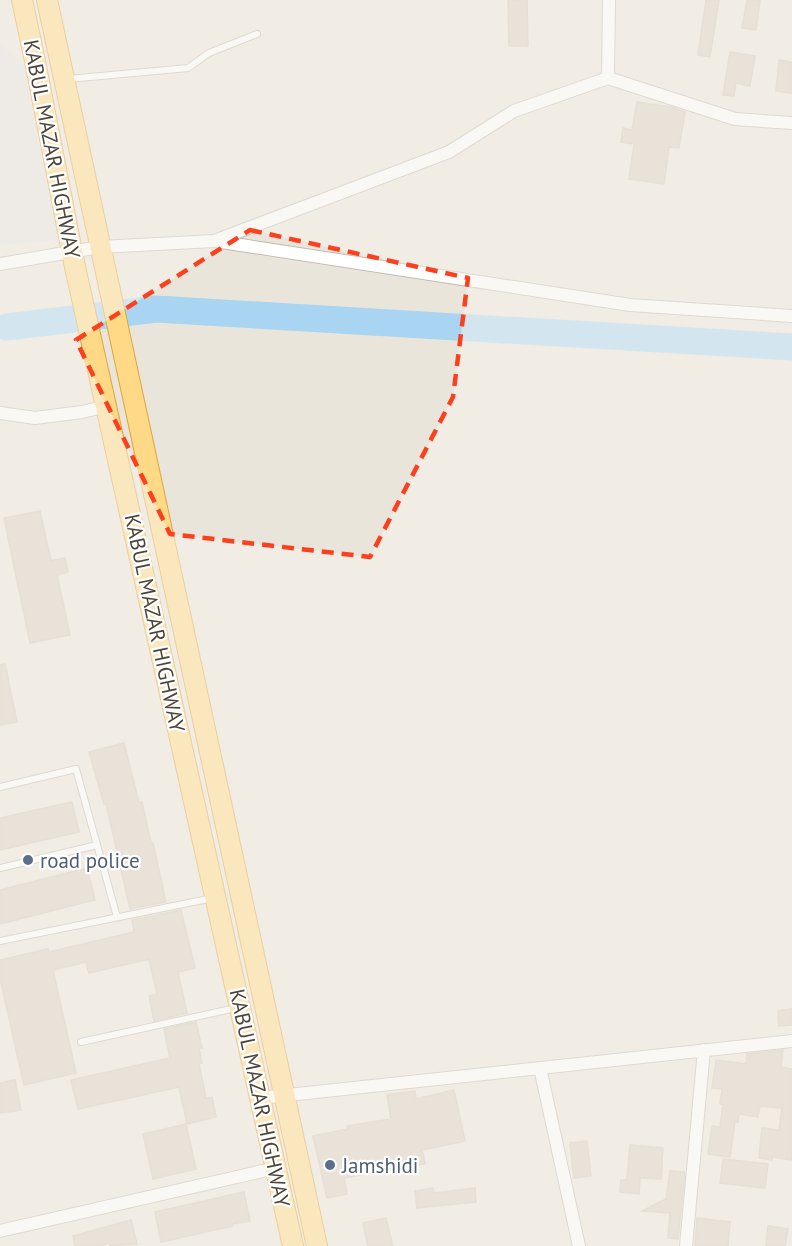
<svg xmlns="http://www.w3.org/2000/svg" width="792" height="1246" viewBox="0 0 792 1246" font-family="'PT Sans',sans-serif">
	<rect width="100%" height="100%" fill="#f6f3ec"/>
	<rect fill="#eae5da" x="0" y="0" width="792" height="1246"/>
	<polygon fill="#e5e3e0" points="0,45 23,62 59,240 0,245"/>
	<g fill="none" stroke-linecap="round" stroke-linejoin="round">
		<polyline stroke="#a9d4f2" stroke-width="4.5" points="0,328 7,327"/>
		<polyline stroke="#a9d4f2" stroke-width="27" points="7,327 156,309 792,347"/>
	</g>
	<g fill="#d8cfc1" stroke="#d3c7b4" stroke-width="1.5">
		<polygon points="508,0 527,0 528,46 509,46"/>
		<polygon points="706,0 719,0 710,57 698,55"/>
		<polygon points="747,0 760,0 756,30 742,28"/>
		<polygon points="730,52 755,56 750,86 736,83 734,96 723,95"/>
		<polygon points="779,60 792,62 792,93 776,91"/>
		<polygon points="637,102 671,107 685,112 679,148 669,147 664,184 629,179 634,144 621,142 623,128 632,130"/>
		<polygon points="40,511 51,561 65,558 68,572 57,575 70,635 30,643 4,518"/>
		<polygon points="5,664 17,722 0,725 0,665"/>
		<polygon points="124,743 139,803 142,802 151,843 153,843 166,902 130,909 106,804 104,804 89,752"/>
		<polygon points="72,802 79,832 0,850 0,818"/>
		<polygon points="87,868 95,900 0,924 0,890"/>
		<polygon points="181,910 195,968 178,972 187,1013 154,1021 149,996 157,994 149,959 89,973 86,962 53,970 76,1073 24,1085 0,978 0,960 48,949 49,952 134,932 132,920"/>
		<polygon points="792,1009 792,1025 779,1026 778,1011"/>
		<polygon points="196,1022 202,1048 199,1048 202,1063 199,1064 206,1098 212,1097 216,1117 187,1124 179,1087 78,1109 71,1080 170,1058 164,1029"/>
		<polygon points="783,1050 781,1067 792,1069 792,1160 772,1157 772,1160 759,1158 762,1128 779,1130 782,1108 760,1106 758,1117 739,1114 738,1122 735,1122 730,1157 708,1154 712,1126 720,1127 723,1104 720,1104 722,1089 712,1088 716,1060 746,1064 747,1054"/>
		<polygon points="15,1080 21,1110 0,1113 0,1083"/>
		<polygon points="454,1090 465,1141 422,1150 425,1164 344,1178 347,1194 327,1198 313,1136 348,1129 347,1126 391,1119 387,1095 415,1091 416,1099"/>
		<polygon points="186,1124 196,1169 153,1179 143,1134"/>
		<polygon points="587,1141 591,1176 574,1178 570,1143"/>
		<polygon points="630,1145 663,1148 661,1179 640,1178 639,1194 620,1192 621,1180 627,1180"/>
		<polygon points="723,1159 768,1164 765,1188 720,1183"/>
		<polygon points="670,1171 685,1172 678,1239 668,1238 670,1213 642,1211 666,1199"/>
		<polygon points="433,1188 434,1193 475,1188 476,1202 417,1208 415,1191"/>
		<polygon points="244,1192 250,1221 232,1224 233,1226 161,1242 155,1212"/>
		<polygon points="386,1218 393,1246 368,1246 363,1223"/>
		<polygon points="697,1218 730,1222 728,1246 695,1246"/>
		<polygon points="131,1220 137,1244 110,1246 109,1243 99,1246 75,1246 73,1236"/>
		<polygon points="768,1226 788,1229 785,1246 766,1246"/>
	</g>
	<g fill="none" stroke-linecap="round" stroke-linejoin="round">
		<defs>
			<g id="service">
				<polyline points="68,79 188,68 209,53 257,34"/>
				<polyline points="0,787 76,769 117,917"/>
				<polyline points="0,868 97,845"/>
				<polyline points="0,941 213,898"/>
				<polyline points="81,1042 236,1008"/>
			</g>
			<g id="minor">
				<polyline points="608,78 609,0"/>
				<polyline points="215,241 630,305 792,316"/>
				<polyline points="0,264 100,247 214,241 449,152 514,111 608,78 735,119 792,123"/>
				<polyline points="0,413 35,418 82,412 107,406"/>
				<polyline points="540,1068 579,1246"/>
				<polyline points="260,1098 792,1041"/>
				<polyline points="0,1231 276,1168"/>
				<polyline points="686,1246 704,1050"/>
			</g>
			<g id="trunk">
				<polyline points="22,0 35,61 75,267 293,1246"/>
				<polyline points="47,0 317,1246"/>
			</g>
		</defs>
		<use href="#service" stroke="#c2bbae" stroke-width="8"/>
		<use href="#minor" stroke="#c2bbae" stroke-width="14"/>
		<use href="#trunk" stroke="#e0a43c" stroke-width="22"/>
		<use href="#service" stroke="#fff" stroke-width="6"/>
		<use href="#minor" stroke="#fff" stroke-width="12"/>
		<use href="#trunk" stroke="#ffd985" stroke-width="20"/>
	</g>
	<path d="M0 0H792V1246H0ZM250,230l218,48 -15,119 -83,160 -200,-23 -94,-194z" fill="#f6f3ec" fill-opacity=".55" fill-rule="evenodd"/>
	<path fill="none" stroke="#fc3f1d" stroke-width="4.5" stroke-dasharray="12 8" stroke-linejoin="round" d="M250,230l218,48 -15,119 -83,160 -200,-23 -94,-194z"/>
	<g fill="#5c6f8a" stroke="#fff" stroke-width="2">
		<circle cx="28" cy="860" r="6"/>
		<circle cx="330" cy="1165" r="6"/>
	</g>
	<g text-anchor="middle" dominant-baseline="central" stroke-width="4.5" stroke-linejoin="round" paint-order="stroke">
		<g font-size="21" fill="#4b4439" stroke="#fff">
			<text transform="translate(52 149) rotate(79)">KABUL MAZAR HIGHWAY</text>
			<text transform="translate(155 623) rotate(78)">KABUL MAZAR HIGHWAY</text>
			<text transform="translate(260 1098) rotate(78)">KABUL MAZAR HIGHWAY</text>
		</g>
		<g font-size="21" fill="#4e5e75" stroke="#fff" text-anchor="start">
			<text x="40" y="860">road police</text>
			<text x="342" y="1165">Jamshidi</text>
		</g>
	</g>
</svg>
